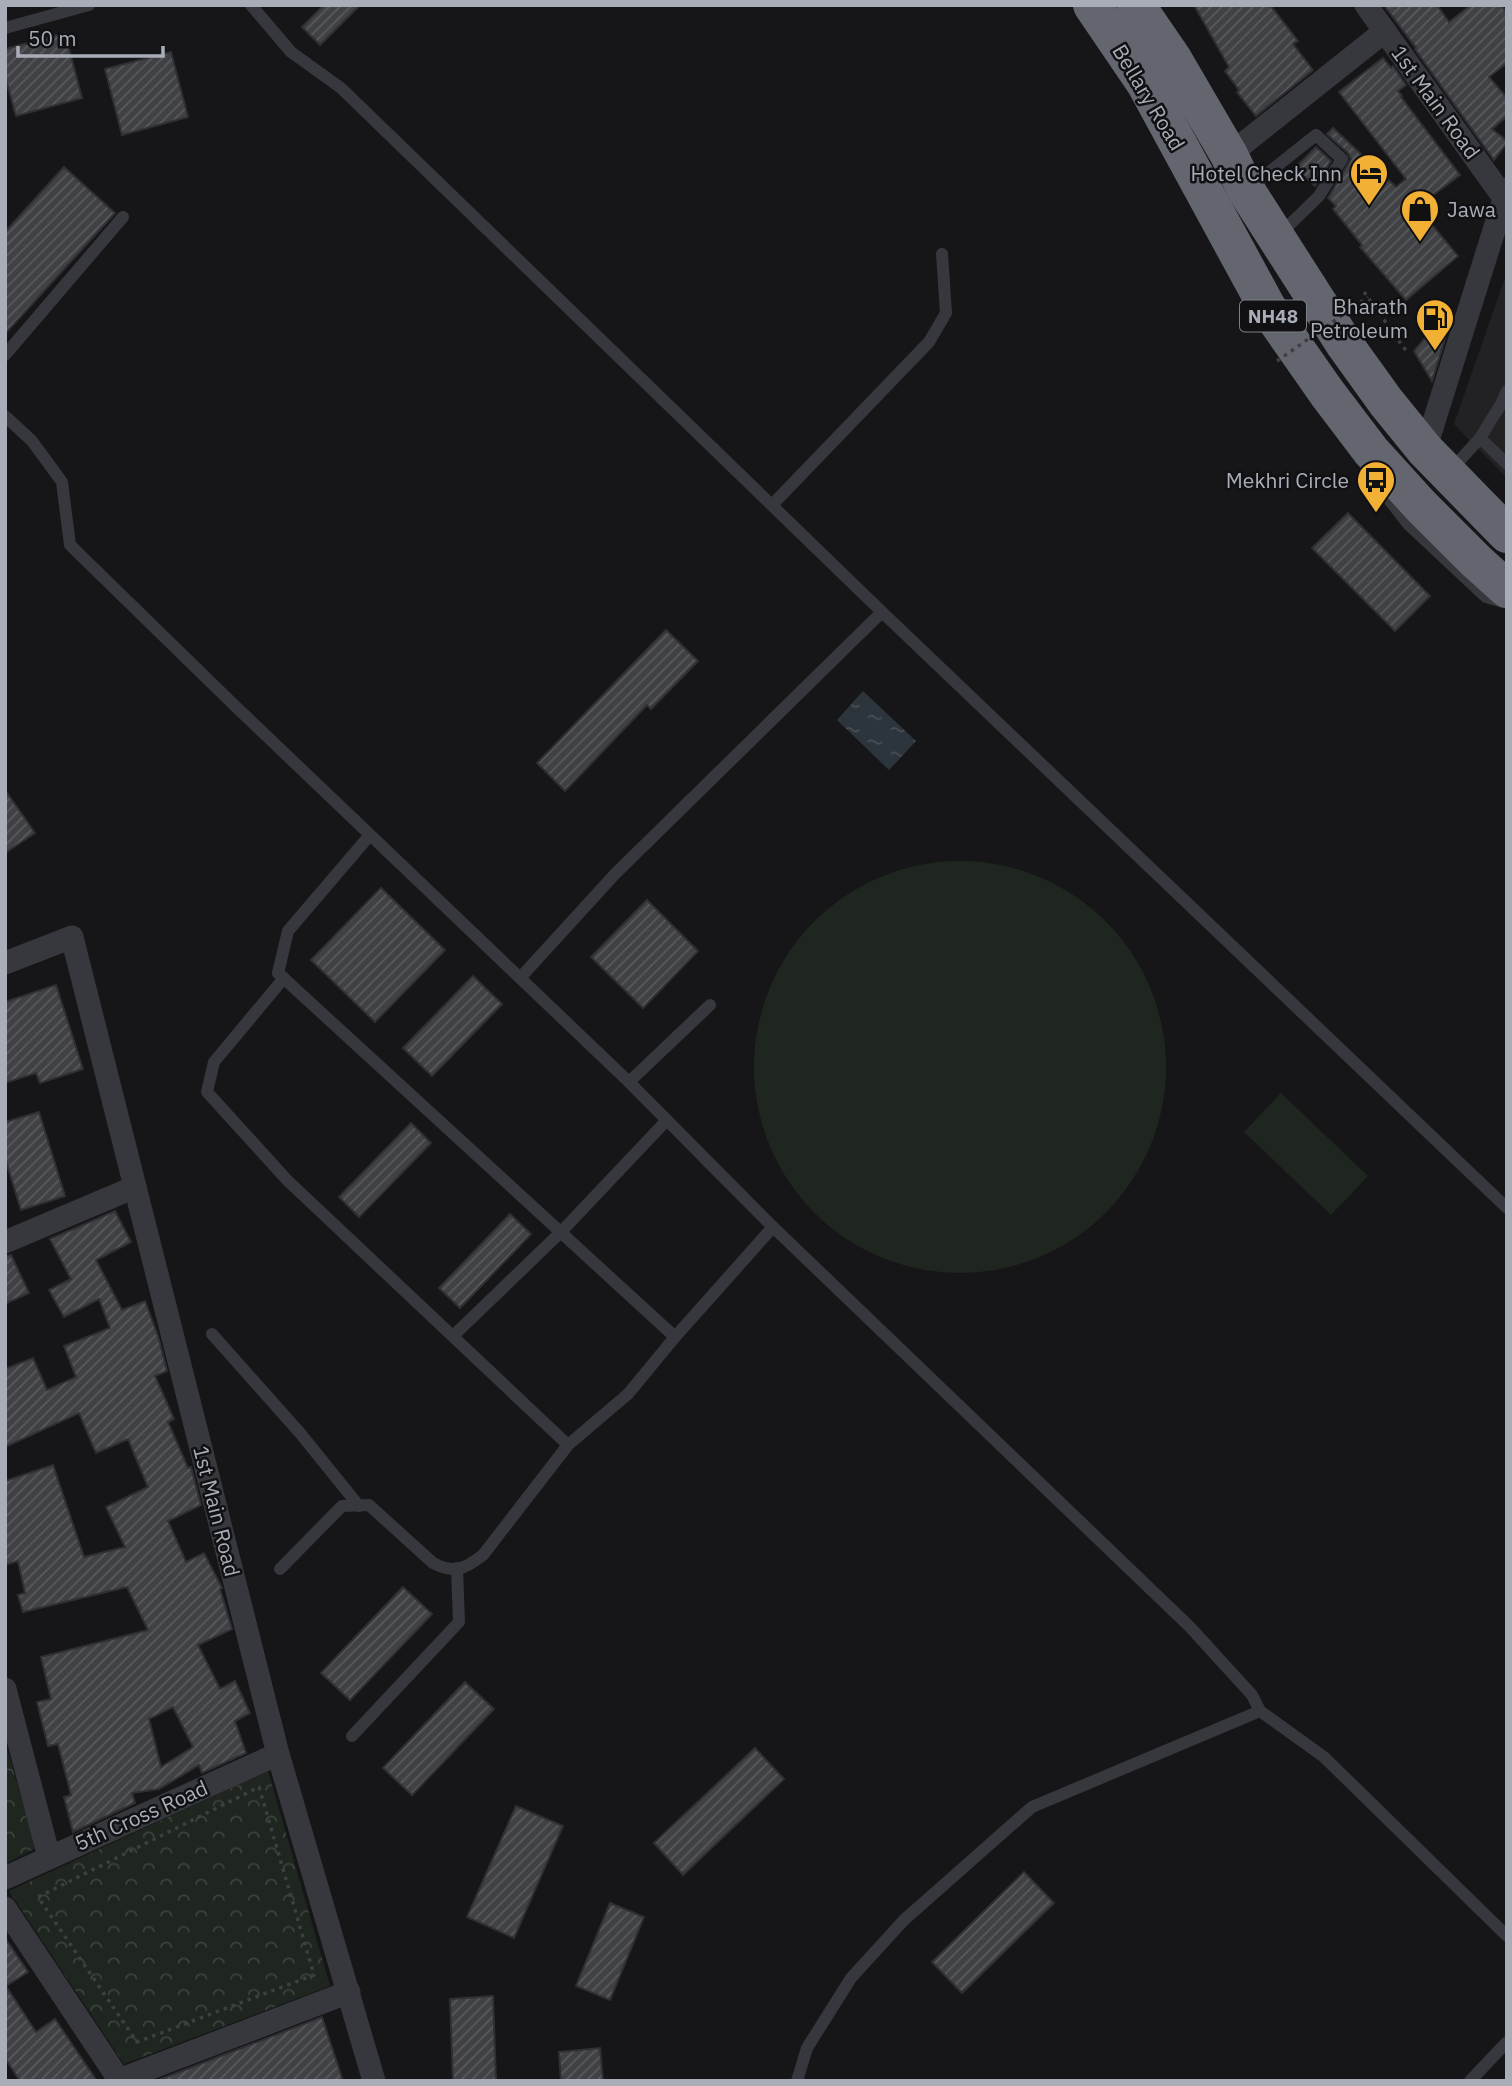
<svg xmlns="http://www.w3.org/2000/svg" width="1512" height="2086" viewBox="0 0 1512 2086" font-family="'IBM Plex Sans',sans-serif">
	<defs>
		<pattern id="park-crowns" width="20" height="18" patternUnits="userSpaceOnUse" patternTransform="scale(1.75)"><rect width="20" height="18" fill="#1e261f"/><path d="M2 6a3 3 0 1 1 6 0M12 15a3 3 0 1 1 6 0" fill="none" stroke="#3c433d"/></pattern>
		<pattern id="water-ripples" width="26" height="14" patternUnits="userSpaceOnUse" patternTransform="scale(1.75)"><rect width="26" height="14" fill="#2c353c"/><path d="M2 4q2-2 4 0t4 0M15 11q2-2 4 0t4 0" fill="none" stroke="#485056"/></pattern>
		<pattern id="building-hatch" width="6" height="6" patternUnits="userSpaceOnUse" patternTransform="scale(1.75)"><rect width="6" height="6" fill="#404145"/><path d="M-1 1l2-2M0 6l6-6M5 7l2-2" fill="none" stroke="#595a5e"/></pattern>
	</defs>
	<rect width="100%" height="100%" fill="#161618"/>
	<polygon fill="#222225" points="1507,272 1507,478 1454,424"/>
	<g fill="url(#park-crowns)">
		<polygon points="5,1742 36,1848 5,1864"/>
		<polygon points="268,1771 330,1986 124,2064 9,1891"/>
	</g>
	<g fill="#1e261f">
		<circle cx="960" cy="1067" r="206"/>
		<polygon points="1281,1093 1368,1176 1331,1215 1244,1132"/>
	</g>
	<polygon fill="url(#water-ripples)" points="863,691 916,741 889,770 837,720"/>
	<g fill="url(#building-hatch)" stroke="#303034" stroke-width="2" fill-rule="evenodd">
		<polygon points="324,5 360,5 320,45 302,27"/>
		<polygon points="1194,5 1270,5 1298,41 1293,44 1313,70 1256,116 1237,92 1239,90 1225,71 1229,67"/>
		<polygon points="1384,5 1437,5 1449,22 1471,5 1501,5 1507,12 1507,63 1489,77 1507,98 1507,116 1492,129 1507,141 1507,143 1494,160 1415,49 1416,48"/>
		<polygon points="65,33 82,98 16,116 5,76 5,49"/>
		<polygon points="171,52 188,117 122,135 105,69"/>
		<polygon points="1383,58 1391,68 1393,66 1406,85 1398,91 1402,96 1401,97 1460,175 1417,207 1458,256 1406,300 1360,247 1362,245 1333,209 1336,206 1328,198 1351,159 1348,153 1327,134 1333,128 1396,187 1406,179 1339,92"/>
		<polygon points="1316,147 1331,161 1315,186 1295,168"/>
		<polygon points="64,167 115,213 5,334 5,232"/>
		<polygon points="1433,329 1446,336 1432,381 1414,351"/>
		<polygon points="1348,513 1430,596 1395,631 1312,548"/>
		<polygon points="666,630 698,661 651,709 647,705 565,791 537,763"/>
		<polygon points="5,790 35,833 5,853"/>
		<polygon points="381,888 445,950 375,1022 311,960"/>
		<polygon points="647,900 698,951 643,1008 591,957"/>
		<polygon points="473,976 502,1004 432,1076 403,1048"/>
		<polygon points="56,985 83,1069 40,1083 36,1073 5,1083 5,1002"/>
		<polygon points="39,1112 65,1196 21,1210 5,1158 5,1122"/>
		<polygon points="411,1123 431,1143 359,1217 339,1197"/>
		<path d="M115,1211l16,31 -35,18 26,50 23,-9 13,35 9,35 -12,5 19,43 -6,3 20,46 3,-1 10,38 -33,16 18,41 18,-9 18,35 -2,1 12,40 -34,16 22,44 15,-8 15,32 -15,8 11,32 -44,20 -3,-8 -40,24 -27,4 3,10 -62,29 -9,-35 7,-2 -13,-51 -10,2 -11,-44 14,-3 -10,-42 107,-27 -21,-43 -104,25 -5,-17 7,-2 -7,-32 -13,4v-84l48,-16 31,92 41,-10 -19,-40 42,-20 -20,-48 -32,14 -17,-40 -74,34v-78l28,-11 14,32 29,-13 -12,-31 46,-18 -11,-29 -35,18 -15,-27 22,-11 -21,-40zM173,1707l20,40 -32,20 -12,-48z"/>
		<polygon points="510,1214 531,1234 460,1308 439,1288"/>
		<polygon points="11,1255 29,1293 5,1304 5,1256"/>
		<polygon points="403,1587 432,1614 350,1700 321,1673"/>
		<polygon points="465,1682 494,1709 412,1795 383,1768"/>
		<polygon points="755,1748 784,1779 683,1875 654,1843"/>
		<polygon points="516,1806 563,1826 514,1938 467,1917"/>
		<polygon points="1024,1872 1054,1903 962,1993 932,1962"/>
		<polygon points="610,1903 644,1917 610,2000 576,1986"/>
		<polygon points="5,1938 28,1972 6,1986 36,2032 55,2019 97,2081 20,2081 5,2058"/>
		<polygon points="493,1996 496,2081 453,2081 450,1999"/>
		<polygon points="322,2017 343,2081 156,2081"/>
		<polygon points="600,2048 603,2081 561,2081 559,2052"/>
	</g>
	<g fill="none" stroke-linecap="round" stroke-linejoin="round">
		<g stroke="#3d3f44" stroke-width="3.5" stroke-dasharray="3.5 5" stroke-linecap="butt">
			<polyline points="1364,292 1407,352"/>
			<polygon points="259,1787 314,1975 137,2042 38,1897"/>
		</g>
		<g stroke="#37383d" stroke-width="12">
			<polyline points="251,5 291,52 341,88 882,612 1507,1208"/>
			<polyline points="5,28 89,5"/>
			<polyline points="1249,188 1316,135 1342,159 1319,196 1279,235"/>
			<polyline points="5,355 123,217"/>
			<polyline points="5,416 32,441 62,482 70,545 232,703 629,1082 773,1227"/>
			<polyline points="1480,438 1501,404 1507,391"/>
			<polyline points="1451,470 1480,438 1507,464"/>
			<polyline points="1380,488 1408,524 1486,597 1503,602"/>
			<polyline points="772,505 929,342 946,313 942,254"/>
			<polyline points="370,835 288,931 278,973 675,1337"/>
			<polyline points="284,978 214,1062 207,1092 287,1180 568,1445"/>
			<polyline points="520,978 615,874 882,612"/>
			<polyline points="629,1082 710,1005"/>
			<polyline points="212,1334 300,1433 359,1506"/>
			<polyline points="453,1336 561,1232 667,1120"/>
			<path d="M280,1569l62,-63 27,-1 64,58c21,11 32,6 50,-8l85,-110 60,-51 47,-57 98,-110 417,400 62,68 8,16 64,46 183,179"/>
			<polyline points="352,1736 459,1622 457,1568"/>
			<polyline points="797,2081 807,2048 851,1978 904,1920 1032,1807 1260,1711"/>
			<polyline points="1470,2081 1507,2042"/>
		</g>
		<g stroke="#37383d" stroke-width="23">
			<polyline points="1366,5 1504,198"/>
			<polyline points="1229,155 1385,31"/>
			<polyline points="1425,450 1507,189"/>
			<polyline points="5,963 72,937 278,1754 374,2081"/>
			<polyline points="5,1242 135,1187"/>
			<polyline points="5,1689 49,1857"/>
			<polyline points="5,1878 278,1754"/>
			<polyline points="5,1908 120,2081"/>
			<polyline points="119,2080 349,1992"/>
		</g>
		<g stroke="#63666e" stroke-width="38">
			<polyline points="1092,5 1145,83 1267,307 1327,393 1371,451 1420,505 1476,561 1507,589"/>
			<polyline points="1136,5 1173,59 1229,155 1246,190 1345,345 1386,402 1425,450 1507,534"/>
		</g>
		<polyline stroke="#3d3f44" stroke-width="3.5" stroke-dasharray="3.5 5" stroke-linecap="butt" points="1277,361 1368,297"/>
	</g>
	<defs>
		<symbol id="hotel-pin" viewBox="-11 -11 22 30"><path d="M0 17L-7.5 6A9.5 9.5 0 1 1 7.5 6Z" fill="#f2b134" stroke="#111113"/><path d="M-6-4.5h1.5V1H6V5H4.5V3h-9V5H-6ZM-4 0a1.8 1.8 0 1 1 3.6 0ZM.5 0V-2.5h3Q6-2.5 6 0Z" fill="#111"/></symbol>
		<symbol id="shop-pin" viewBox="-11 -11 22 30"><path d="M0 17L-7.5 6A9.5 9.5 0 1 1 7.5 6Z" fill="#f2b134" stroke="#111113"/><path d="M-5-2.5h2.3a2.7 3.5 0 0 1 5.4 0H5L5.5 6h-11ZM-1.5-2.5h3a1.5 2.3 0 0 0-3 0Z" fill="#111"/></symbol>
		<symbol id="fuel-pin" viewBox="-11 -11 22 30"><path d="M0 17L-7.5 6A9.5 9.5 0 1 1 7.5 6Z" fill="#f2b134" stroke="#111113"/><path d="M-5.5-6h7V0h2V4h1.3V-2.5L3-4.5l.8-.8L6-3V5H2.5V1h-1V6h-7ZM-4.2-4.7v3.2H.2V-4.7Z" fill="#111"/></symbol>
		<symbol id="bus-pin" viewBox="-11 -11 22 30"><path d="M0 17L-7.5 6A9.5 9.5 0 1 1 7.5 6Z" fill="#f2b134" stroke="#111113"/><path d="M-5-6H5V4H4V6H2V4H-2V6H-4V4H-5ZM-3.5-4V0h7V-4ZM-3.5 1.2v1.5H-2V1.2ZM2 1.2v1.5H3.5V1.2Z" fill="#111"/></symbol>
	</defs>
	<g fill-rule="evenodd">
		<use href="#hotel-pin" x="1347" y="151" width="44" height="60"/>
		<use href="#shop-pin" x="1398" y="187" width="44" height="60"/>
		<use href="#fuel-pin" x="1413" y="296" width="44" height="60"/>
		<use href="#bus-pin" x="1354" y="458" width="44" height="60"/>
	</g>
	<g text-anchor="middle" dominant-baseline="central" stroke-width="5" stroke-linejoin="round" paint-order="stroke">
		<rect fill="#111113" stroke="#7b7e86" stroke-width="2" x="1240" y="300.5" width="66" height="31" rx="5"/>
		<g font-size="19" font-weight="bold" fill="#a8adb8">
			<text x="1273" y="316">NH48</text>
		</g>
		<g font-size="21" fill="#a8adb8" stroke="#111113">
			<text transform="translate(1149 97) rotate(59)">Bellary Road</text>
			<text transform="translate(1436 102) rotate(54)">1st Main Road</text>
			<text transform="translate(217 1511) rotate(76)">1st Main Road</text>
			<text transform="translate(141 1815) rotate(-24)">5th Cross Road</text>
		</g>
		<g font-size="21" fill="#a8adb8" stroke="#111113" text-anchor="end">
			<text x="1342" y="173">Hotel Check Inn</text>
			<text x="1447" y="209" text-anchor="start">Jawa</text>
			<text x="1408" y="306">Bharath<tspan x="1408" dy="24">Petroleum</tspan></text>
			<text x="1349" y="480">Mekhri Circle</text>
		</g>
	</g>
	<rect width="1512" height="2086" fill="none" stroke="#a8adb8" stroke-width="14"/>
	<path d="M18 46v10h145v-10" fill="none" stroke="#a8adb8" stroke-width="3.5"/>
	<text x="28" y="46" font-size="21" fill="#a8adb8" stroke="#111113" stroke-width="5" paint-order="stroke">50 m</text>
</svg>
